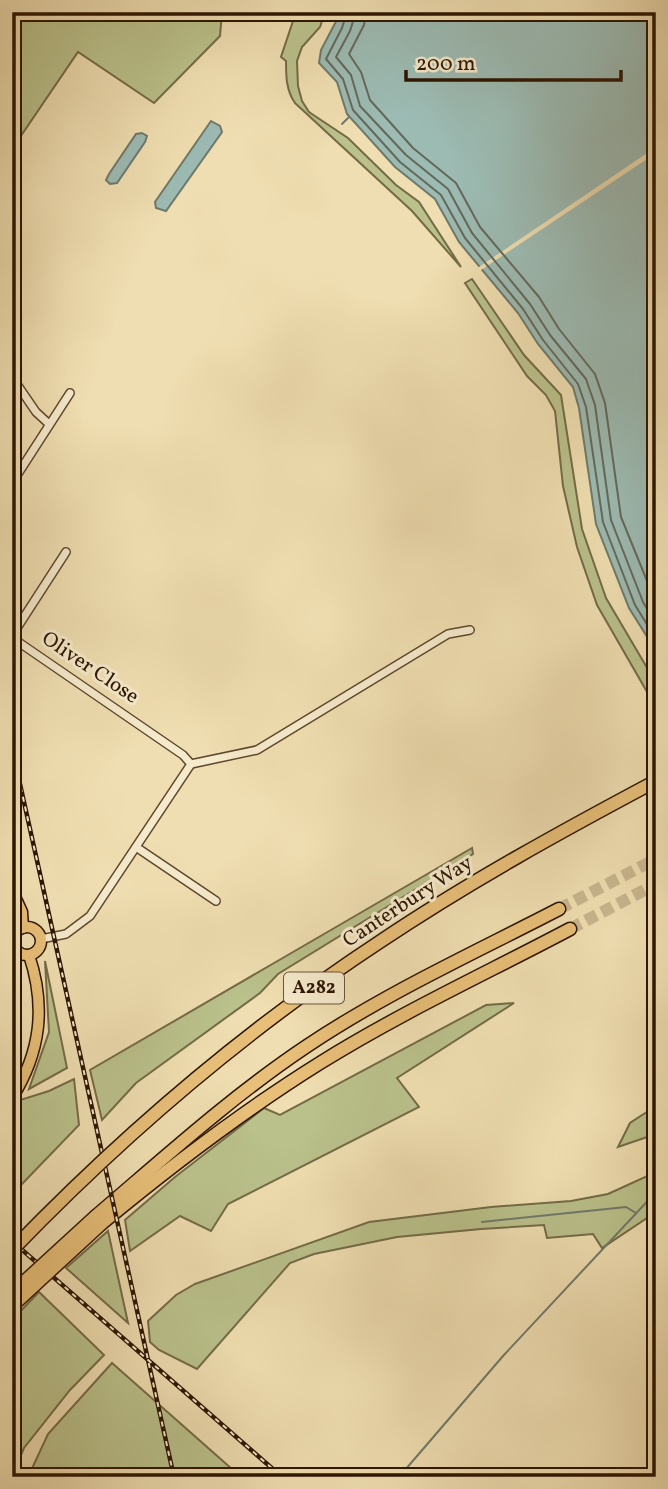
<svg xmlns="http://www.w3.org/2000/svg" width="668" height="1489" viewBox="0 0 668 1489" font-family="Vollkorn,serif">
	<rect width="100%" height="100%" fill="#efdeb1"/>
	<filter id="stains"><feTurbulence type="fractalNoise" baseFrequency=".00286" numOctaves="4"/><feColorMatrix values="0 0 0 0 .2 0 0 0 0 .09 0 0 0 0 .02 0 0 0 .5 -.17"/></filter>
	<radialGradient id="worn" r=".72"><stop offset=".6" stop-color="#630" stop-opacity="0"/><stop offset="1" stop-color="#630" stop-opacity=".3"/></radialGradient>
	<g fill="#bac18b" stroke="#746b46" stroke-width="2">
		<polygon points="12,12 222,12 220,36 154,103 78,52 12,149"/>
		<path d="M296,12h29l-5,15 -18,20 -5,14 1,25 4,15 7,11 39,26 48,47 23,17 42,65 -49,-56 -117,-108c-9,-13 -9,-27 -9,-42l-5,-4z"/>
		<polygon points="472,279 524,355 561,395 582,529 606,598 656,683 654,704 597,605 577,547 563,486 555,411 546,395 527,376 465,283"/>
		<path d="M472,848l1,6 -195,120 -18,19 -124,90 -34,37 -12,-50c127,-75 255,-147 382,-222z"/>
		<polygon points="45,961 67,1068 29,1089 49,1032"/>
		<polygon points="514,1003 397,1078 419,1107 228,1204 211,1231 180,1216 130,1251 125,1220 175,1177 264,1108 280,1115 486,1005"/>
		<polygon points="74,1079 79,1125 21,1185 12,1208 12,1112 20,1100 49,1091"/>
		<polygon points="656,1106 656,1150 650,1136 618,1147 630,1123"/>
		<polygon points="656,1172 656,1212 602,1248 593,1234 547,1238 544,1225 481,1229 397,1237 314,1254 290,1263 197,1369 159,1350 150,1342 148,1321 176,1295 195,1284 369,1222 491,1207 571,1201 608,1194"/>
		<polygon points="108,1231 128,1323 66,1268"/>
		<polygon points="39,1292 104,1355 70,1390 24,1448 12,1476 12,1320"/>
		<polygon points="112,1363 241,1477 28,1477 48,1434"/>
	</g>
	<g fill="#9cbbb3" stroke="#70796b" stroke-width="2">
		<polygon points="341,12 656,12 656,651 629,608 596,524 579,408 573,387 538,344 518,313 459,242 435,199 395,167 347,114 337,82 319,63 321,50"/>
		<polygon points="211,121 220,126 222,132 166,211 156,208 155,202"/>
		<polygon points="142,133 147,136 145,142 117,183 110,184 106,180 109,174 136,134"/>
	</g>
	<polygon fill="#efdeb1" points="656,147 656,153 478,272 476,269"/>
	<g fill="none" stroke-linecap="round" stroke-linejoin="round">
		<g stroke="#64685a" stroke-width="2">
			<polyline points="347,12 342,28 326,59 343,79 353,110 400,162 441,195 465,238 523,309 543,340 578,384 586,407 603,522 635,605 656,639"/>
			<polyline points="356,12 350,31 336,57 351,75 360,106 406,155 448,189 472,233 530,304 550,335 586,379 595,405 611,520 643,602 656,624"/>
			<polyline points="366,12 364,25 349,54 361,72 370,100 413,148 456,183 480,227 539,297 559,329 595,374 605,403 621,517 656,603"/>
		</g>
		<g stroke="#70796b" stroke-width="2">
			<polyline points="342,124 349,117"/>
			<polyline points="482,1222 626,1207 636,1213"/>
			<polyline points="399,1477 503,1356 656,1192"/>
		</g>
		<g stroke="#c8b68e" stroke-width="12" stroke-dasharray="12 6" stroke-linecap="butt">
			<polyline points="559,909 656,859"/>
			<polyline points="570,929 656,884"/>
		</g>
		<defs>
			<g id="street">
				<polyline points="12,377 36,412 49,424"/>
				<polyline points="12,483 70,393"/>
				<polyline points="191,764 257,750 448,634 470,630"/>
				<polyline points="136,847 216,901"/>
				<polyline points="41,939 66,934 90,916 191,764 183,755 14,639 15,631 66,552"/>
			</g>
			<g id="primary">
				<polyline points="12,890 22,912 23,928"/>
				<circle cx="27" cy="941" r="14"/>
				<path d="M12,1098c29,-46 34,-92 17,-143"/>
			</g>
			<g id="highway">
				<path d="M96,1216c68,-58 136,-120 211,-170 79,-53 167,-93 252,-137"/>
				<path d="M101,1224c70,-58 142,-113 219,-161 80,-50 167,-90 250,-134"/>
			</g>
		</defs>
		<use href="#street" stroke="#5e472c" stroke-width="10"/>
		<use href="#primary" stroke="#2d1500" stroke-width="13"/>
		<use href="#highway" stroke="#2d1500" stroke-width="15"/>
		<use href="#street" stroke="#f5eacc" stroke-width="7"/>
		<use href="#primary" stroke="#e8bf78" stroke-width="10"/>
		<use href="#highway" stroke="#e8bf78" stroke-width="12"/>
		<defs>
			<g id="rail">
				<polyline points="12,748 174,1477"/>
				<polyline points="12,1241 282,1477"/>
			</g>
		</defs>
		<use href="#rail" stroke="#2d1500" stroke-width="4.5"/>
		<use href="#rail" stroke="#f5eacc" stroke-width="2" stroke-dasharray="5" stroke-linecap="butt"/>
		<defs>
			<g id="highway-bridge">
				<path d="M12,1250c112,-116 235,-221 369,-309 88,-59 181,-110 275,-160"/>
				<polyline points="12,1293 96,1216"/>
				<polyline points="12,1306 101,1224"/>
			</g>
		</defs>
		<use href="#highway-bridge" stroke="#2d1500" stroke-width="15" stroke-linecap="butt"/>
		<use href="#highway-bridge" stroke="#e8bf78" stroke-width="12"/>
	</g>
	<g text-anchor="middle" dominant-baseline="central" stroke-width="6" stroke-linejoin="round" paint-order="stroke">
		<rect fill="#f5eacc" stroke="#69553d" stroke-width="2" x="284" y="972.5" width="60" height="31" rx="5"/>
		<g font-size="19" font-weight="bold" fill="#2d1500">
			<text x="314" y="988">A282</text>
		</g>
		<g font-size="21" fill="#2d1500" stroke="#f5eacc">
			<text transform="translate(90 668) rotate(34)">Oliver Close</text>
			<text transform="translate(408 902) rotate(-33)">Canterbury Way</text>
		</g>
	</g>
	<rect width="668" height="1489" fill="none" stroke="#efdeb1" stroke-width="42"/>
	<rect x="14" y="14" width="640" height="1461" fill="none" stroke="#2d1500" stroke-width="3.5"/>
	<rect x="21" y="21" width="626" height="1447" fill="none" stroke="#2d1500" stroke-width="2"/>
	<path d="M406 70v10h215v-10" fill="none" stroke="#2d1500" stroke-width="3.5"/>
	<text x="416" y="70" font-size="21" fill="#2d1500" stroke="#f5eacc" stroke-width="5" paint-order="stroke">200 m</text>
	<rect width="100%" height="100%" filter="url(#stains)"/>
	<rect width="100%" height="100%" fill="url(#worn)"/>
</svg>
